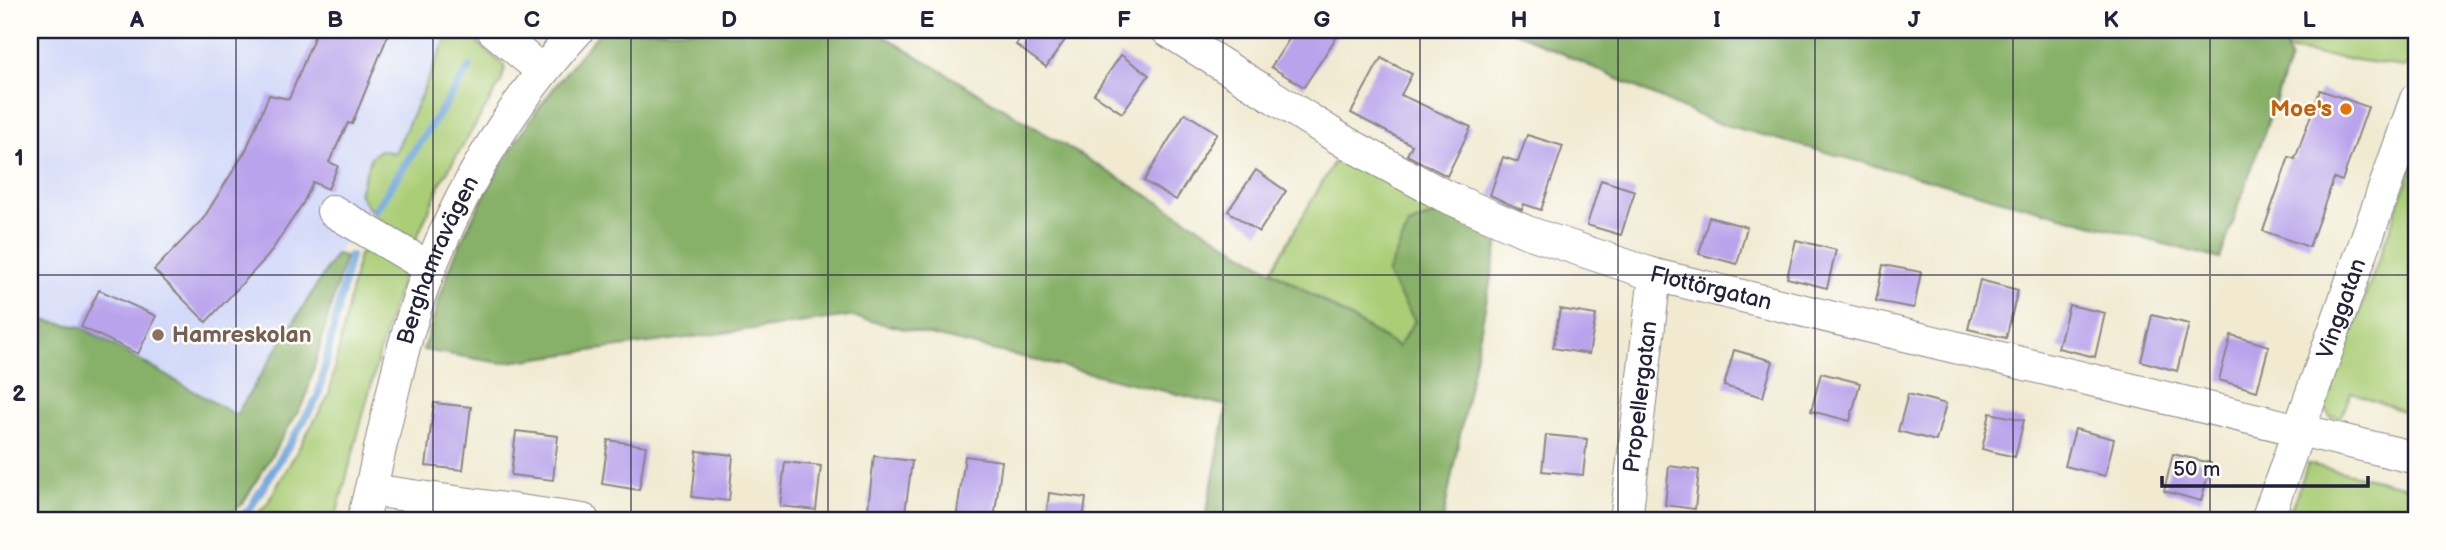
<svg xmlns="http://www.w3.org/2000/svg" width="2446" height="550" viewBox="0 0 2446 550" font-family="'Balsamiq Sans',sans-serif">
	<rect width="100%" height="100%" fill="#fdfcf7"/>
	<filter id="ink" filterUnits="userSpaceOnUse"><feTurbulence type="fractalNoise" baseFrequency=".0143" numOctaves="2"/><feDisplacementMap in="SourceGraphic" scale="14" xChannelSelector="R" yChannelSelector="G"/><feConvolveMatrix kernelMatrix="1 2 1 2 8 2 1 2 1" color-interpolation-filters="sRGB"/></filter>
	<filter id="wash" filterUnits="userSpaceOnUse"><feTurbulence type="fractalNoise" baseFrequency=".00686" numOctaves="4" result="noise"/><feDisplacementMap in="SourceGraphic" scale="28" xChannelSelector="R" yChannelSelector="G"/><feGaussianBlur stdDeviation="1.57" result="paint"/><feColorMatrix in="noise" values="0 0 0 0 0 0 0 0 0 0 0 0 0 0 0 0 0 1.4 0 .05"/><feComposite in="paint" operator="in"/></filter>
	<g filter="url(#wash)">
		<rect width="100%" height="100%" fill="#f1ead1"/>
		<polygon fill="#d2d9f9" points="30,30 470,30 365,214 336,254 236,415 30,520"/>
		<g fill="#aacd76" stroke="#667858" stroke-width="2">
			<path d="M445,30h19l41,37 -4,15 -60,100 -27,62c-25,-13 -42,-27 -55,-51l12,-36 9,-7 15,3 51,-113z"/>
			<polygon points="2352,30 2416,30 2416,58 2404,67 2286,50 2282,36 2351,38"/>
			<polygon points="1339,153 1446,210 1415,321 1399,347 1272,270"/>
			<polygon points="2416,156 2416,416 2351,392 2342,416 2330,417 2325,408"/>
			<polygon points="372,251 392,261 404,274 389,318 335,520 251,520 267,504 329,395 359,254"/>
			<polygon points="2308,464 2416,489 2416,520 2287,520"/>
		</g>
		<g fill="#87b067" stroke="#546951" stroke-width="2">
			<path d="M602,30h272l524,317 17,-26 -28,-47 22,-49 37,-15 53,28 -56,282h-238l22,-114 -377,-90 -349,47 -78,-13c12,-35 22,-73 37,-106 36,-79 84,-150 142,-214z"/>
			<polygon points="1511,30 2280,30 2290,59 2220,259 1710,121"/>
			<polygon points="336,254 345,256 305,400 243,503 223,520 30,520 30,318 81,327 236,415"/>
		</g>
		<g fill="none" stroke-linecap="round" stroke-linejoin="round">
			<g stroke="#72a7df" stroke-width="8">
				<polyline points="375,210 470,67"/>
				<polyline points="236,520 249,510 318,397 350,256"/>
			</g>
		</g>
		<g id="blocks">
			<g fill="#b9a3ec">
				<polygon points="317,30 390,30 352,124 348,123 329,162 338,166 328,189 313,182 303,203 268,256 206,322 154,270 203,219 246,150 269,95 289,99"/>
				<polygon points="1027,30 1072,30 1046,67 1016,45"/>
				<polygon points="1295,30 1341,30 1304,87 1271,67"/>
				<polygon points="1121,55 1149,75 1122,113 1094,94"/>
				<polygon points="1381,58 1412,74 1401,95 1471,127 1447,176 1407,155 1412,145 1351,113"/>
				<polygon points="2320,90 2368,107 2342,181 2334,178 2309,247 2263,231 2289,157 2295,159"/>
				<polygon points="1185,113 1217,133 1176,200 1144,181"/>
				<polygon points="1527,135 1563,146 1541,210 1524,204 1522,210 1490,195 1503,157 1518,162"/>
				<polygon points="1256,170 1286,191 1259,232 1228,211"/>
				<polygon points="1601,180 1635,191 1621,235 1587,225"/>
				<polygon points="1709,217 1747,227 1737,264 1699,254"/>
				<polygon points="1796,240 1836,250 1827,288 1787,278"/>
				<polygon points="1883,265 1921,272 1914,308 1876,301"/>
				<polygon points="1980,280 2018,290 2006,338 1968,329"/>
				<polygon points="99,290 156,316 138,354 81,327"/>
				<polygon points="2069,305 2105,313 2095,357 2058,348"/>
				<polygon points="1560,309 1596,315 1589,354 1553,348"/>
				<polygon points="2152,315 2189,324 2177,371 2141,361"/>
				<polygon points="2231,335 2269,346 2257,391 2219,380"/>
				<polygon points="1734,350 1773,361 1763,397 1724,386"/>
				<polygon points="1821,373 1860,383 1850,421 1811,411"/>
				<polygon points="1908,394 1946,404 1936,441 1898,431"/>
				<polygon points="434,403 471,407 463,470 426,466"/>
				<polygon points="1990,413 2024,420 2015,457 1982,449"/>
				<polygon points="2075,429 2114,439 2105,476 2065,466"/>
				<polygon points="516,431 558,436 553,480 511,475"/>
				<polygon points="1546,435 1587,439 1583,475 1542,471"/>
				<polygon points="608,440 646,446 639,490 602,484"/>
				<polygon points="697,451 733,455 729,501 692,497"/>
				<polygon points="2173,454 2211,463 2201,501 2164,491"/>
				<polygon points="874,456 912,461 904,520 867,517"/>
				<polygon points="965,456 1002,461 994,520 956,520"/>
				<polygon points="785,462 821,466 816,510 780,506"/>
				<polygon points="1669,466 1699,470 1695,509 1665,505"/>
				<polygon points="1049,493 1086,498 1083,520 1046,520"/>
			</g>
		</g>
	</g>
	<g filter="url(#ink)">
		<use href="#blocks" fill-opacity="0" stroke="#8a8686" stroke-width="2"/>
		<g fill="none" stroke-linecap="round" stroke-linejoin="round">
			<defs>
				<g id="minor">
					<polyline points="493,30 541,70"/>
					<path id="s1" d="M1167,30l178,112 98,53 84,37 128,43 761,183"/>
					<polyline points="333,211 430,268"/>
					<polyline points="371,490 583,520"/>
					<path id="s2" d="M363,520c22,-83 34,-171 67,-252 35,-87 85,-169 148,-238"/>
					<path id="s3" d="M1626,520l29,-245"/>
					<path id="s4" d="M2267,520l149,-421"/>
				</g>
			</defs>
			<use href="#minor" stroke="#8a8686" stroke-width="34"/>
			<use href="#minor" stroke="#fff" stroke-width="32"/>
		</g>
	</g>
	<path fill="none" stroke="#22223b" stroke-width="2" stroke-opacity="0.55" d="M236,30v490M433,30v490M631,30v490M828,30v490M1026,30v490M1223,30v490M1420,30v490M1618,30v490M1815,30v490M2013,30v490M2210,30v490M30,275h2386"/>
	<circle fill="#e8710a" stroke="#fdfcf7" stroke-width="2.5" cx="2346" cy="109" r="7"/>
	<circle fill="#8d6e63" stroke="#fdfcf7" stroke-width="2.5" cx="158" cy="335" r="7"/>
	<g text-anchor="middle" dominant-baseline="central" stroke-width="5" stroke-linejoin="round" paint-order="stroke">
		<g font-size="23" font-weight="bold" fill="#c56008" stroke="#fdfcf7" text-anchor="end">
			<text x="2332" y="109">Moe's</text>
		</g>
		<g font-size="23" fill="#22223b" stroke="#fdfcf7">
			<text stroke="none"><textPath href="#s2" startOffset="271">Berghamravägen</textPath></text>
			<text stroke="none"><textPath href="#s1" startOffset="606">Flottörgatan</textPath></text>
			<text stroke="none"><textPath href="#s4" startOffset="224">Vinggatan</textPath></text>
			<text stroke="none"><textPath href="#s3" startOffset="124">Propellergatan</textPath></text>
		</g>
		<g font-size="23" font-weight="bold" fill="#785e54" stroke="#fdfcf7" text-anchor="start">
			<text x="172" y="335">Hamreskolan</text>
		</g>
	</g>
	<rect width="2446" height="550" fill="none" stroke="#fdfcf7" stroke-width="77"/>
	<path d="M2162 476v10h206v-10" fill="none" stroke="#22223b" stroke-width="3.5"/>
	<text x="2173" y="476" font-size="21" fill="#22223b" stroke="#fdfcf7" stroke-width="5" paint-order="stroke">50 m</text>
	<rect x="38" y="38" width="2370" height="474" fill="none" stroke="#22223b" stroke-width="2.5"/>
	<g font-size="23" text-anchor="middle" font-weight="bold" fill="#22223b">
		<text x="137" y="27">A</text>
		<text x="335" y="27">B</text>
		<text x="532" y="27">C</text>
		<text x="729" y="27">D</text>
		<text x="927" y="27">E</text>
		<text x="1124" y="27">F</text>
		<text x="1322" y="27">G</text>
		<text x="1519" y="27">H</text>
		<text x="1717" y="27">I</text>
		<text x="1914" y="27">J</text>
		<text x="2111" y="27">K</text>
		<text x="2309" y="27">L</text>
		<text x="19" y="165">1</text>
		<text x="19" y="401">2</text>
	</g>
</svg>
